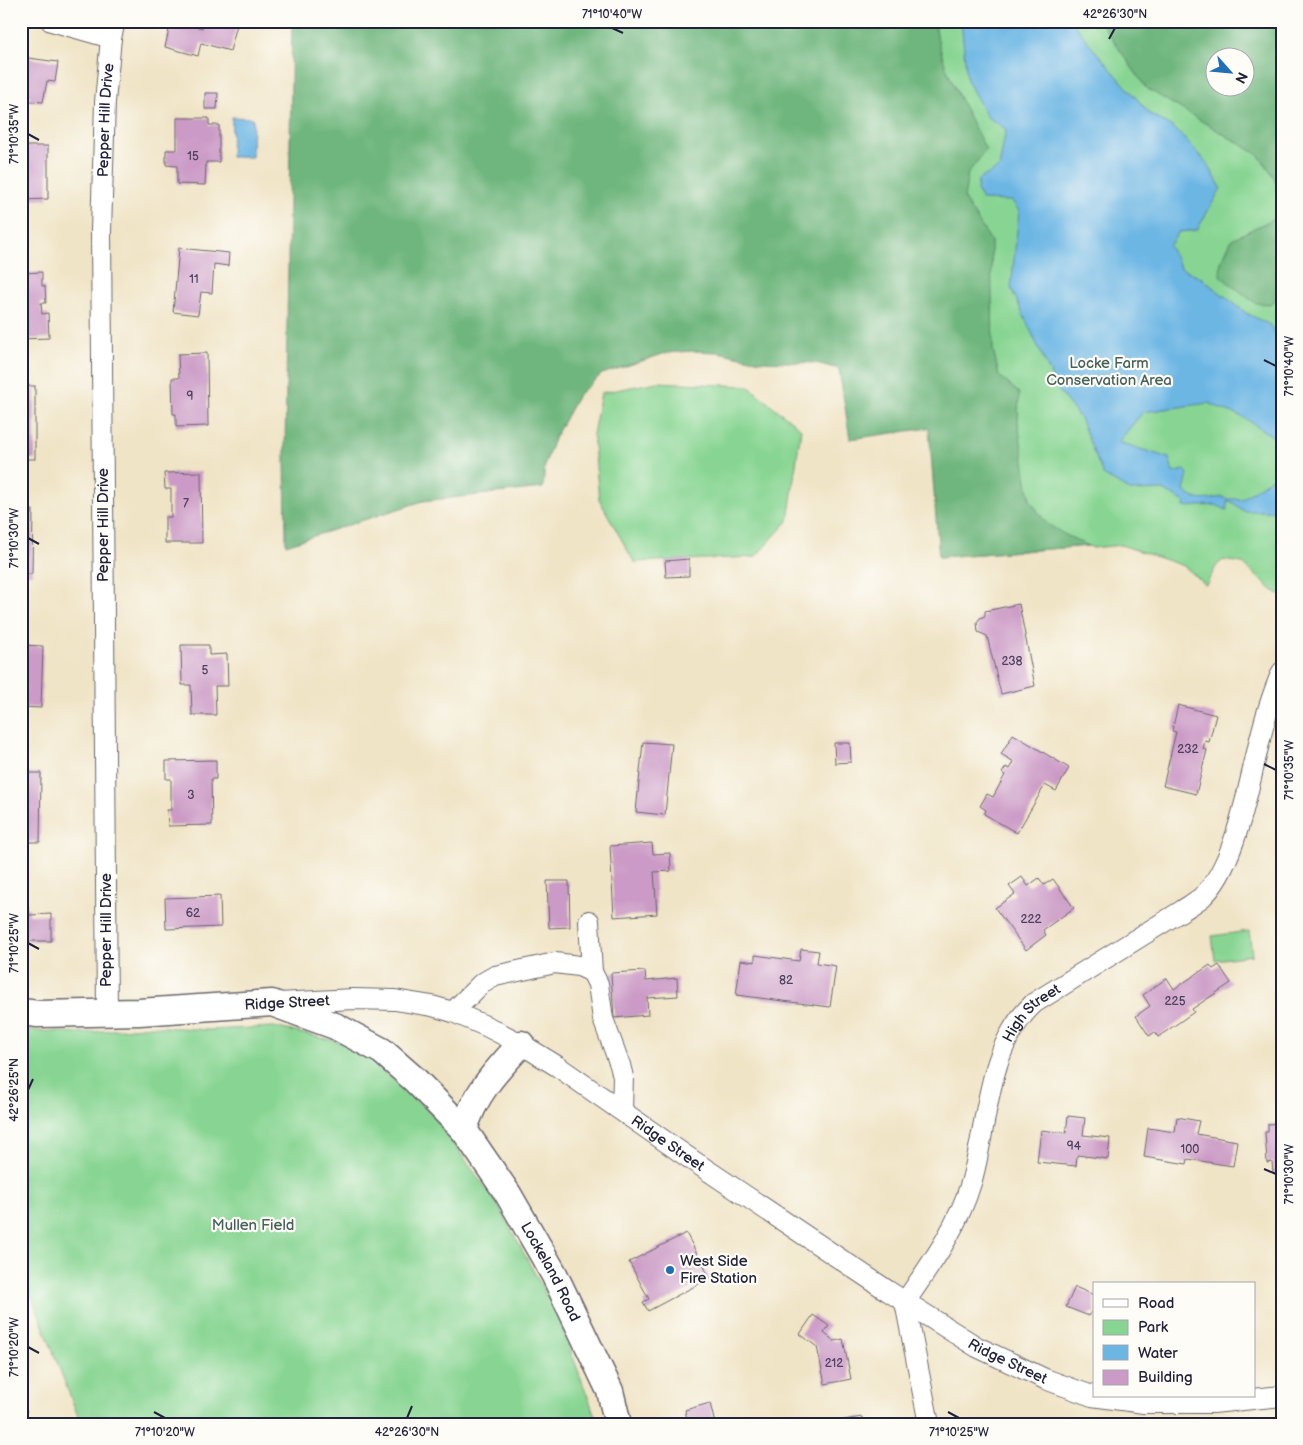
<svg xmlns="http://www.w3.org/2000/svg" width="1303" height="1445" viewBox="0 0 1303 1445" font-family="'Balsamiq Sans',sans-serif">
	<rect width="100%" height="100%" fill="#fdfcf7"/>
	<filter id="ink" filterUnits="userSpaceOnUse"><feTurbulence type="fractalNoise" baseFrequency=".02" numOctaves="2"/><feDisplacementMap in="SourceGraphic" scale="10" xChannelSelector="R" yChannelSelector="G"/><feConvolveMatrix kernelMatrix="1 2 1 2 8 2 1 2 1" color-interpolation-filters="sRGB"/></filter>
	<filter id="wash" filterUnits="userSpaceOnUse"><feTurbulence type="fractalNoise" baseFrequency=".0096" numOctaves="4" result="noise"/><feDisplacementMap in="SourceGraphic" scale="20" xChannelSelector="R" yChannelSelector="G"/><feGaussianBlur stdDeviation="1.12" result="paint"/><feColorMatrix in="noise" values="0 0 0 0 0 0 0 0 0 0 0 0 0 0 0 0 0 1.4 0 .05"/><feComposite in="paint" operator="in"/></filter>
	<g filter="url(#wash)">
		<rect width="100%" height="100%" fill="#f0e4c6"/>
		<g fill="#88d593" stroke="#557c67" fill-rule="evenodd">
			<path d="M914,21h368v575l-10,-6 -30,-27 -19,-3 -6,5 -11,20 -22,-19 -63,-21 -28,3 -4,-2 -150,11zM1216,58h30v30h-30z"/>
			<polygon points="657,382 748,386 801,429 788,521 755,557 634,562 599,499 593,434 601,393"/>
			<polygon points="1249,931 1252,955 1215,960 1212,936"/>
			<polygon points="152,1026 207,1030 274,1027 353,1045 432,1114 498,1205 558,1317 598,1424 81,1424 21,1269 21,1030 83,1033"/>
		</g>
		<g fill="#6eb67d" stroke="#486c5c" fill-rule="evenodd">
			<path d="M292,21h643c3,42 32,91 51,129l-18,23 -4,26 27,42 2,108 6,27 20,17 -1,30 12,77 17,24 17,10 25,12 -150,11 -10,-129 -79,11 -11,-70 -23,-6 -55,-2 -44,-9 -24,-1 -27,2 -64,21 -24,21 -24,44 -9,25 -2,24 -120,13 -137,44 -1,-95z"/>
			<path d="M1100,21h182v179c-4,-17 -12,-32 -25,-46l-111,-66zM1216,58h30v30h-30z"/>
			<polygon points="1282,206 1282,306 1277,298 1270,304 1255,303 1220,276 1221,262 1232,239 1271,220"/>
		</g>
		<g fill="#6cb6e4" stroke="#476c90">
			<path d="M961,21h111l20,26 58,67 24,14 33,35 14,25 -24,42 -18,2 -10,14 12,22 22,11 43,34 24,12 12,23v95l-37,-25 -37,-15 -65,9 -25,30 51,16 4,15 12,-3 3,3 -4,18c14,13 23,8 39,6l3,2h16l30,-21 10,-23v56h-38l-12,-9 -5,-1v9l-11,-5 -32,2 1,-5 -22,-12 -32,1 -28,-16 -23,-57 -22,-28 -47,-102 8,-77 -7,-10 -30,-1 -5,-10 1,-10 21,-12 7,-39 -19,-12 -20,-37z"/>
			<polygon points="232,117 253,118 252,157 231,157"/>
		</g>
		<g id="blocks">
			<g fill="#cb9ac6">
				<polygon points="171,21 177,21 202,28 204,21 224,21 237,25 230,51 201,43 198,56 165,47"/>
				<polygon points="21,57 58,62 55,82 47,81 43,102 29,101 30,95 21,94"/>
				<polygon points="205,93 218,93 217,109 205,109"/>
				<polygon points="177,118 209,118 209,125 219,125 219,162 206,162 205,185 177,184 177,166 166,165 166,150 177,150"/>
				<polygon points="21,146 48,146 48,199 21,200"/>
				<polygon points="179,248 229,253 228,266 214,264 212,293 201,292 198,315 173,312"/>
				<polygon points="42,272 42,286 45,286 46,303 41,303 42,314 48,313 49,338 21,339 21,273"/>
				<polygon points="207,353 208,426 176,427 176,414 173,414 172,378 179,378 178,354"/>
				<rect x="21" y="386" width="14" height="73"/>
				<polygon points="201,472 202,543 165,543 165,517 171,517 171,489 165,489 164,473"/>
				<polygon points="21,510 33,510 32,574 21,574"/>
				<polygon points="689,559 689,576 666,577 665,561"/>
				<polygon points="1019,604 1035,686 1001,694 987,636 978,632 977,622 980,618 985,616 985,611"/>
				<polygon points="21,645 43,646 41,708 21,707"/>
				<polygon points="181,645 209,645 209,655 227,654 228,686 215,686 216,715 192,715 191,685 182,685"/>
				<polygon points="1178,705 1216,715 1209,742 1205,741 1203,749 1207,750 1196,794 1163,786 1176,732 1172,731"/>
				<polygon points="1013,734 1069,768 1056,791 1045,785 1017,833 984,814 986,810 980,806 987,794 993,797 1005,775 1002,773 1006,767 1010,769 1014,762 1001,754"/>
				<polygon points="643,742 672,744 665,815 636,812"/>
				<polygon points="834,743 850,743 851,762 835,763"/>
				<polygon points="216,760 216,779 211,779 212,825 168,826 167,810 171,810 171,779 166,779 166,761"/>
				<polygon points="21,773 41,773 40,842 21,842"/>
				<polygon points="652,843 653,854 670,853 671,871 654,872 657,914 614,917 610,846"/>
				<polygon points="1022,877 1028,886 1039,878 1044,885 1053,879 1074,908 1043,930 1046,935 1026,950 995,908 1015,894 1009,886"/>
				<polygon points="547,881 569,881 570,927 549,928"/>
				<polygon points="220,896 221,927 166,929 165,898"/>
				<polygon points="21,908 29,908 29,915 51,914 51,941 27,941 27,938 21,938"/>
				<polygon points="801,949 819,951 817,963 836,966 830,1007 736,995 741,960 755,962 755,955 799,961"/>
				<polygon points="1210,965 1213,969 1219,965 1231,983 1192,1009 1194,1012 1158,1037 1155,1032 1149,1036 1136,1016 1150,1006 1143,995 1167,978 1174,989"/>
				<polygon points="645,971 646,981 677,978 678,996 647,998 648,1015 614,1018 611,973"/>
				<polygon points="1068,1116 1085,1118 1083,1135 1110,1138 1108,1159 1077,1155 1076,1166 1037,1162 1041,1130 1066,1133"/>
				<polygon points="1177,1117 1199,1121 1196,1134 1237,1141 1233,1166 1188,1159 1187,1164 1144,1157 1148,1128 1175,1132"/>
				<polygon points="1282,1123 1282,1173 1273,1173 1272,1162 1267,1163 1265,1132 1268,1132 1268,1124"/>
				<polygon points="686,1233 710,1278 648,1311 643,1302 649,1299 629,1262"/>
				<polygon points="1075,1287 1094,1295 1094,1314 1091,1312 1089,1316 1066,1307"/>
				<polygon points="813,1315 829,1326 824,1333 834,1341 843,1339 851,1379 825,1384 817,1347 800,1334"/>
				<polygon points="21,1398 27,1412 21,1414"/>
				<polygon points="710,1403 715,1424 688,1424 685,1410"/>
				<polygon points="862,1417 863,1424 826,1424 826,1423"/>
			</g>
		</g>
	</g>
	<g filter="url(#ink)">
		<use href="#blocks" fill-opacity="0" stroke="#6a666c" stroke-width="1"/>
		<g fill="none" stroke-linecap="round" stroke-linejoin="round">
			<defs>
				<g id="minor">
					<polyline points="51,21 111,38"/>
					<polyline points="589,921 592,972 598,984 603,1019 620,1065 623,1077 622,1110"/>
					<path id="s1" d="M279,1003l74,-4 42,1 37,6 21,6 35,15 33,17 36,22 135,94 196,131 89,56 68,32 47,17 52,7h69l69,-7"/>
					<path id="s2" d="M107,1012l-6,-781 4,-129 6,-64 4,-17"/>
					<polyline points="453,1012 481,984 495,976 555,963 579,966 592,972"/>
					<path id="s3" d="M929,1424l-24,-122c26,-38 53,-75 66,-119 18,-61 14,-134 63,-180l149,-93c6,-4 13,-8 19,-13 32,-29 45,-104 55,-145 6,-27 14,-55 25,-80"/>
				</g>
				<g id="major">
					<path id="s4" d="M21,1012l17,2 101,-2 133,-9 63,23 47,25 33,29 49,50 44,64 46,80 56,117 8,33"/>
					<path d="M464,1130c10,-36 33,-60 57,-86"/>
				</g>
			</defs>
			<use href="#minor" stroke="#6a666c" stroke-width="22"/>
			<use href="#major" stroke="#6a666c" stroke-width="29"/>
			<use href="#minor" stroke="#fff" stroke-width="20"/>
			<use href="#major" stroke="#fff" stroke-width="26"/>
		</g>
	</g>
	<path fill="none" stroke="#22223b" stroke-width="2" d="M612,28l11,5M1109,39l6,-11M28,134l11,6M1264,360l12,6M28,538l11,6M1264,764l12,6M28,943l11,6M28,1090l5,-11M1264,1169l12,5M28,1347l11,6M154,1412l11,6M948,1412l11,6M407,1418l5,-12"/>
	<circle fill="#1f6fb2" stroke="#fdfcf7" stroke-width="2" cx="670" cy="1270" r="5"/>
	<g text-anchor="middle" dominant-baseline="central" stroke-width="4.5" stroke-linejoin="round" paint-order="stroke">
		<g font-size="12" fill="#4c405e">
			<text x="193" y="156">15</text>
			<text x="194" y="279">11</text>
			<text x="190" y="396">9</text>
			<text x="186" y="503">7</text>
			<text x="1012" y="661">238</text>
			<text x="205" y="670">5</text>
			<text x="1188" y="749">232</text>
			<text x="191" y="795">3</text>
			<text x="193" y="913">62</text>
			<text x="1031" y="919">222</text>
			<text x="786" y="980">82</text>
			<text x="1175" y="1001">225</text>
			<text x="1074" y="1146">94</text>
			<text x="1190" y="1149">100</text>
			<text x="834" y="1363">212</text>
		</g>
		<g font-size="15" fill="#22223b" stroke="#fdfcf7">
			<text stroke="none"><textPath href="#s2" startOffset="892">Pepper Hill Drive</textPath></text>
			<text transform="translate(103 525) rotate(-90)">Pepper Hill Drive</text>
			<text transform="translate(106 930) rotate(-90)">Pepper Hill Drive</text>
			<text transform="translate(287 1003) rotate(-3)">Ridge Street</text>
			<text stroke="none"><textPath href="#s3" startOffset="446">High Street</textPath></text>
			<text stroke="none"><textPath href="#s1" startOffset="428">Ridge Street</textPath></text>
			<text stroke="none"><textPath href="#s4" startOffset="652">Lockeland Road</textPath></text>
			<text stroke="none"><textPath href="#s1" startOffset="832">Ridge Street</textPath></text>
		</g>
		<g font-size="15" fill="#46615a" stroke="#fdfcf7">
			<text x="1109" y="363">Locke Farm<tspan x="1109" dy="17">Conservation Area</tspan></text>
			<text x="253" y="1225">Mullen Field</text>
		</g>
		<g font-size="15" fill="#22223b" stroke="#fdfcf7" text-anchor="start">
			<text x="680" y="1261">West Side<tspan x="680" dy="17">Fire Station</tspan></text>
		</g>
	</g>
	<rect width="1303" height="1445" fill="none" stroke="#fdfcf7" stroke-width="55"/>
	<rect x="1093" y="1282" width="162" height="115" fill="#fdfcf7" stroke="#a5a5ac"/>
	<rect x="1103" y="1299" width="25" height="8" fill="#ffffff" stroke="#a5a5ac"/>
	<text x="1138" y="1308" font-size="15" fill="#22223b">Road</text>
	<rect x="1103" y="1320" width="25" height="15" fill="#88d593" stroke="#a5a5ac"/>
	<text x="1138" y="1332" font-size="15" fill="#22223b">Park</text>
	<rect x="1103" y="1345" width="25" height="15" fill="#6cb6e4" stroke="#a5a5ac"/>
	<text x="1138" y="1358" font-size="15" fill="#22223b">Water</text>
	<rect x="1103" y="1370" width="25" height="15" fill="#cb9ac6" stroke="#a5a5ac"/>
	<text x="1138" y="1382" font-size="15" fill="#22223b">Building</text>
	<g transform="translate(1230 72) rotate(117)"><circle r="24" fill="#fdfcf7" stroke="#a5a5ac"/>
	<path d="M0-4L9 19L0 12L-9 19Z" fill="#1f6fb2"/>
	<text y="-8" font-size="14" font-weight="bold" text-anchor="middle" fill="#22223b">N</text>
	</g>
	<rect x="28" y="28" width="1248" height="1390" fill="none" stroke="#22223b" stroke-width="2"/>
	<g font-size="12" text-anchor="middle" fill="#22223b">
		<text x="612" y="18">71°10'40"W</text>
		<text x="1115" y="18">42°26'30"N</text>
		<text transform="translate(14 134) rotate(-90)" y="4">71°10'35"W</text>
		<text transform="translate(1289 366) rotate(-90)" y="4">71°10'40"W</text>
		<text transform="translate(14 538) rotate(-90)" y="4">71°10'30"W</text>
		<text transform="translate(1289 770) rotate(-90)" y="4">71°10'35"W</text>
		<text transform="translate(14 943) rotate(-90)" y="4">71°10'25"W</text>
		<text transform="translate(14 1090) rotate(-90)" y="4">42°26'25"N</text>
		<text transform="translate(1289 1174) rotate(-90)" y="4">71°10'30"W</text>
		<text transform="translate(14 1347) rotate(-90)" y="4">71°10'20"W</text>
		<text x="165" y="1436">71°10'20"W</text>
		<text x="407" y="1436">42°26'30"N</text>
		<text x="959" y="1436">71°10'25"W</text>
	</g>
</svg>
